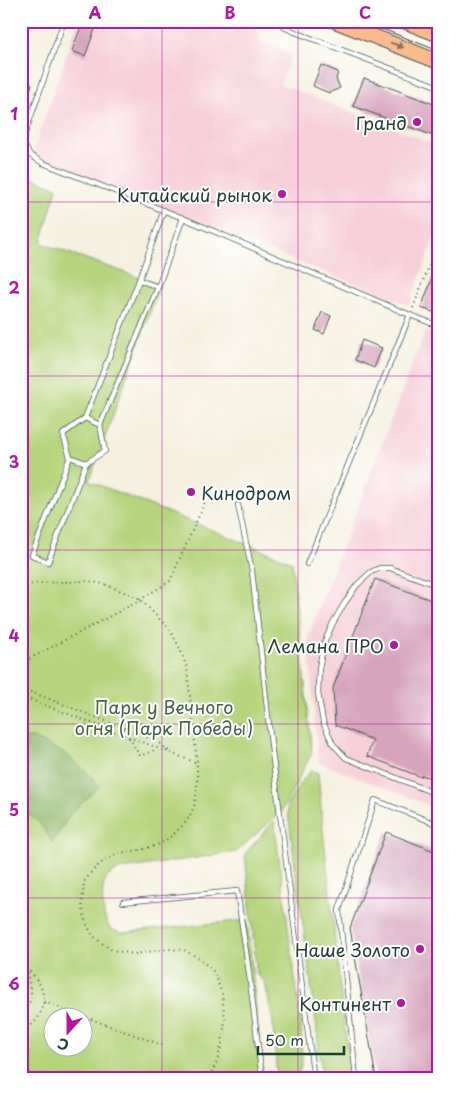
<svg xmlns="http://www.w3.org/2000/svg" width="460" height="1099" viewBox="0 0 460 1099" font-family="'Playpen Sans',sans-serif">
	<rect width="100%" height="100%" fill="#fff"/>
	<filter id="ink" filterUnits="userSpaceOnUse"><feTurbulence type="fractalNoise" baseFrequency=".02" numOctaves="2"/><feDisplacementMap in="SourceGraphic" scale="10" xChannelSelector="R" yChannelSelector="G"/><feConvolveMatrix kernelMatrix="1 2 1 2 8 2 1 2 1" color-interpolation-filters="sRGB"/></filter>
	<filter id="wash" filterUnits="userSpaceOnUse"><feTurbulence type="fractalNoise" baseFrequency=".0096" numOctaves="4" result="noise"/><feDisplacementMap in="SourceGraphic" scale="20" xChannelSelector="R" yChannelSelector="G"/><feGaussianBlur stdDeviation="1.12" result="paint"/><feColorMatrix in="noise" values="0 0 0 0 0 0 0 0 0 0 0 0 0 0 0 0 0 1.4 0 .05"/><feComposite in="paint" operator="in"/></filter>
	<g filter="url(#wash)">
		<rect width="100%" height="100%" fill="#f5f0df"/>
		<g fill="#f6cfd8">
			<polygon points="78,21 255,21 260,41 291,55 280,84 439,146 439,226 409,305 43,162 33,152"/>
			<polygon points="425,331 439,337 439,809 318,762 308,637"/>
		</g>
		<g fill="#b5d47b" stroke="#6a8858" fill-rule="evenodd">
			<path d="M21,173l36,15 -16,55 119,42 -71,196 203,81 20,191 -31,59 -45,40 -114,17c-6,2 -12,4 -16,10 -6,9 -4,41 4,49 2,2 8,4 11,5l126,-13 16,158h-242zM52,1016h30v30h-30z"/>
			<polygon points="312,770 318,773 323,830 344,1023 351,1074 350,1078 323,1078 322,1076 315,1014 287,805 301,782"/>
			<polygon points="274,821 301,1023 302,1060 299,1074 295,1078 277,1078 273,1022 265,982 257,975 245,854"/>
		</g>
		<path fill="#90b66b" stroke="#587a50" d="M21,738h12l31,15 25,21 11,12 -29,27 -19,30c-7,-14 -16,-27 -31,-33z"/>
		<g id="blocks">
			<g fill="#d6a5bd">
				<polygon points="83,21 98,21 85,56 72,51"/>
				<polygon points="321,65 338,72 336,79 340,88 329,93 313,86"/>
				<polygon points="364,78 439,106 439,138 353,106"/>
				<polygon points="21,80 32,84 22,110 21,110"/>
				<polygon points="438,263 439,263 439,314 421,308"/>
				<polygon points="322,312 331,316 324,334 315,330"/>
				<polygon points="362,340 382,348 374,368 355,360"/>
				<polygon points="375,579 439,603 439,781 422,775 421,777 367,756 373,740 335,725 333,688"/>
				<polygon points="386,832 439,853 439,1078 376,1078 350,928"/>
			</g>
		</g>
	</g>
	<g filter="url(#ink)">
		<use href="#blocks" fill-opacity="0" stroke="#3f584e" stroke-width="1"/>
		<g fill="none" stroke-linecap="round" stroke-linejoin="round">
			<defs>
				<g id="service">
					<polyline points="64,21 22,142 30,155 43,163 183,218 410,315"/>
					<polyline points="282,21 284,27 295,32 439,87"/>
					<polyline points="164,210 139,280 85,418 63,434 70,457 32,555 48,562 86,463 105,451 100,425 158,287 183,218"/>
					<polyline points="139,280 158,287"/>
					<polyline points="85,418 100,425"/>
					<polyline points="70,457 86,463"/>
					<polyline points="238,505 252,571 271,744 313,1072 311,1078"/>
					<polyline points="307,564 410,315 439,326"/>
					<polyline points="439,586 390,568 380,568 371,572 357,585 344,604 333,623 324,643 319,668 318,693 323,722 333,744 346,758 439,795"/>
					<polyline points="123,902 237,891 249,973 262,1078"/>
					<polyline points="356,1078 339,910 375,800 439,825"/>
				</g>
				<g id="primary">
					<polyline points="335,21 439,62"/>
					<polyline points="404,21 439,35"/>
				</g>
			</defs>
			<use href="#service" stroke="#3f584e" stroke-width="6"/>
			<use href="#primary" stroke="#3f584e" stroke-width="16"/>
			<g stroke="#3f584e" stroke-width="2" stroke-dasharray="1 4" stroke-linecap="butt">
				<polyline points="413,308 439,240"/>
				<polyline points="21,586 41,583 87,581 104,584 129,594 140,599 171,631 180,649 187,668 197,763 197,791 194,807 187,821 174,834 162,843 145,849 120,853 106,859 93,870 84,882 82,904 86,923 93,936 103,944 112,950 134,954 168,949 184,950 199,958 214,972 222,994 225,1020 222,1043 217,1061 209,1078"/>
				<polyline points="21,664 29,659 135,603 170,581 209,493"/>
				<polyline points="21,688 157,741 170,752"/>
				<polyline points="21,696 197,763"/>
				<polyline points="124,729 140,756 157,749"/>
				<polyline points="21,938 32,998 21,1016"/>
				<path d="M21,967c6,1 8,4 13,9 17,20 10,45 -13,56"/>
				<polyline points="44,1002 162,1045"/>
				<polyline points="21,1048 31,1078"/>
			</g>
			<use href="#service" stroke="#fff" stroke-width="4.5"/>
			<use href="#primary" stroke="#fabb8c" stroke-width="14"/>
			<polyline stroke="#1f3d34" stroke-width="1" points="362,21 439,51"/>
		</g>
		<defs><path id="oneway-solid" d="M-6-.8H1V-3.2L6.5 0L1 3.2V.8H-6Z" transform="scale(1.25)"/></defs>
		<use fill="#82765c" href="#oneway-solid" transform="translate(397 45) rotate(21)"/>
	</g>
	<path fill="none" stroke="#b5179e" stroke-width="1" stroke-opacity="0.55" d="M162,21v1057M298,21v1057M21,202h418M21,376h418M21,550h418M21,724h418M21,898h418"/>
	<g fill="#b5179e" stroke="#fff" stroke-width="2">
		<circle cx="417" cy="122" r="5"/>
		<circle cx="282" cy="194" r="5"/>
		<circle cx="191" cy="492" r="5"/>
		<circle cx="394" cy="645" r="5"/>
		<circle cx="420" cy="949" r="5"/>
		<circle cx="401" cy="1003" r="5"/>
	</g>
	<g text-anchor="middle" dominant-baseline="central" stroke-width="4" stroke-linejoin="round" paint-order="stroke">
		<g font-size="18" fill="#1f3d34" stroke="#fff" text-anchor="end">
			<text x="407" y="122">Гранд</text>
			<text x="272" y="194">Китайский рынок</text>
			<text x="201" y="492" text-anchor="start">Кинодром</text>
			<text x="384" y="645">Лемана ПРО</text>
			<text x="410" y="949">Наше Золото</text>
			<text x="391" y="1003">Континент</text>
		</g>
		<g font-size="18" fill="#446346" stroke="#fff">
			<text x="164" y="706">Парк у Вечного<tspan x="164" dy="21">огня (Парк Победы)</tspan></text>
		</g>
	</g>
	<rect width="460" height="1099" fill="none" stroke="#fff" stroke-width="55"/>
	<g transform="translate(68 1032) rotate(201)"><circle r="24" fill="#ffffff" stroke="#a5b1ae"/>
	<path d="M0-4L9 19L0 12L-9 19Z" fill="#b5179e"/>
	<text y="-8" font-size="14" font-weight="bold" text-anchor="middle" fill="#1f3d34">С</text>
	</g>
	<path d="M258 1046v8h86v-8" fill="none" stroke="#1f3d34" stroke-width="2.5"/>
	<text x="265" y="1046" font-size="15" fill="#1f3d34" stroke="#ffffff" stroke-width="4" paint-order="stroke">50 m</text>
	<rect x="28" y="28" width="404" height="1044" fill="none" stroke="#b5179e" stroke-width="2"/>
	<g font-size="16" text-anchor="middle" font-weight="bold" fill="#b5179e">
		<text x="95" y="19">A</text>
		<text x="230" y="19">B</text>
		<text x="365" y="19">C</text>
		<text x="14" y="120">1</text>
		<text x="14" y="294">2</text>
		<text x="14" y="468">3</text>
		<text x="14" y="642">4</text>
		<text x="14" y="816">5</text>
		<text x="14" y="990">6</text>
	</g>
</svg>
